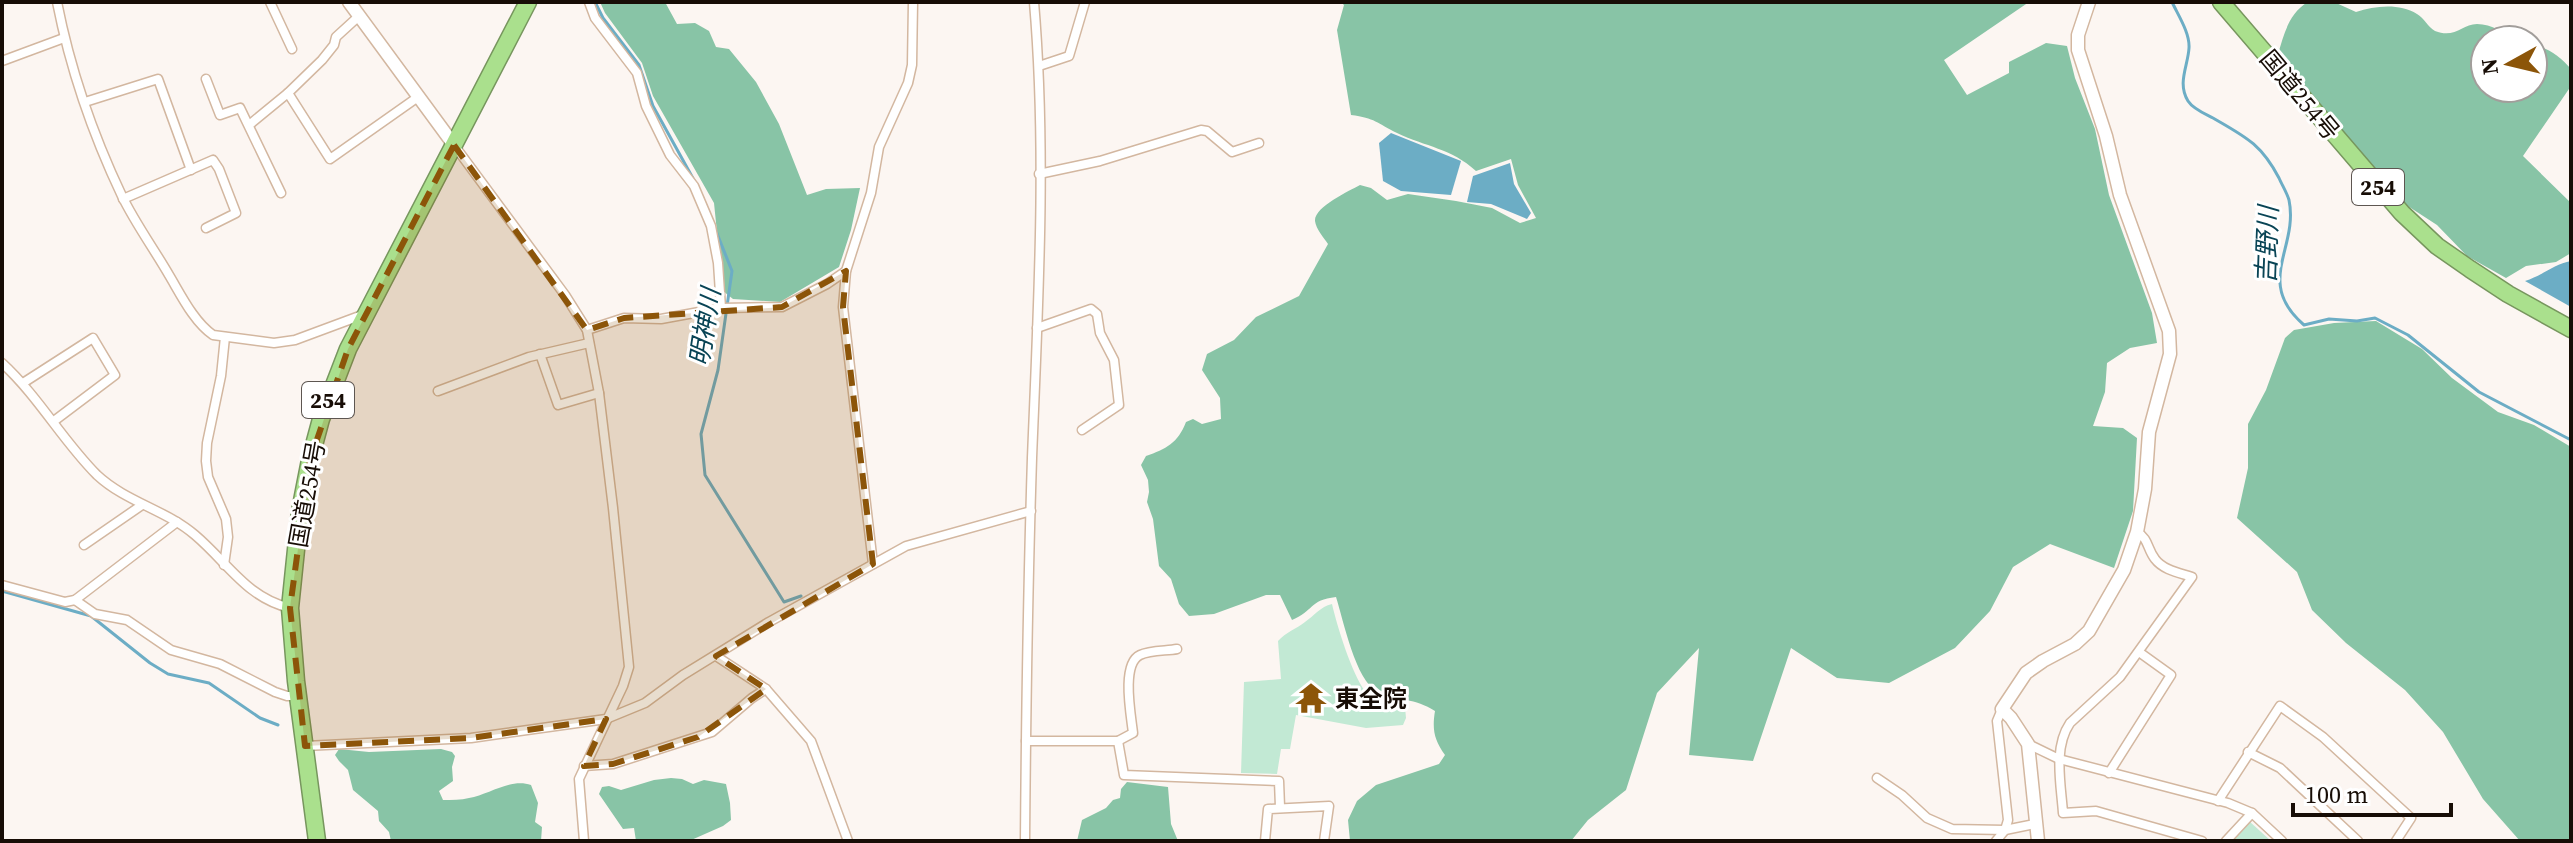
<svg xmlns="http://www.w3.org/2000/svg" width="2573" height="843" viewBox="0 0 2573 843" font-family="'Source Serif 4','Noto Sans JP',serif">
	<rect width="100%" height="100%" fill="#fcf6f2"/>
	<g fill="#c2e9d4">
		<path d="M1332,604c5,22 20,70 33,87 9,12 27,14 40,16l1,11 -3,7 -37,3 -70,-13 -6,34h-9l-4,25 -36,-1 3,-91 37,-3 -3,-38c8,-9 18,-12 27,-19 10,-7 15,-15 27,-18z"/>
		<polygon points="2249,821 2271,841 2232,841"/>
	</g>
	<g fill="#88c4a6">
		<polygon points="600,2 665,2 677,24 695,23 709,31 716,47 729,49 756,82 779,124 807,195 826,189 860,188 851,230 839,267 780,302 733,299 723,291 714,203 653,96 642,63 605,13"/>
		<path d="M1341,2h688l-85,58 23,35 42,-22v-11l37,-19 21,3 8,32 20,51 14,66 43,118 5,30 -27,5 -23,15 -2,29 -12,34 30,2 14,10 -4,73 -19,57 -64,-24 -37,23 -23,44 -35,37 -66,35 -52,-5 -46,-30 -38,113 -64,-6 10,-107 -42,45 -31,97 -38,30 -17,21h-221l-2,-21 9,-19 19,-16 63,-21 6,-9c-11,-15 -13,-26 -10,-44 -20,-13 -37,-10 -58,-20 -21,-9 -34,-72 -41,-94 -27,3 -22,14 -44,23l-12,-25h-14l-52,19 -25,2 -10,-12 -8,-25 -12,-13 -6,-47 -6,-17 2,-10 -1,-12 -7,-15 5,-9c20,-7 32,-13 40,-34l7,-3 9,5 19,-5 -1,-21 -18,-28 5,-16 27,-14 22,-23 43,-21 29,-52c-4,-6 -12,-15 -13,-23 -1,-14 34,-30 45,-36l11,3 16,12 21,-6 48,7 36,7 28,15 16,-5 -18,-33 -7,-26 -35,12c-25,-23 -50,-24 -79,-38 -20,-10 -22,-15 -46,-18l-14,-85 7,-25z"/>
		<path d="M2308,2h26l22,10c19,-6 43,-9 61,2 7,4 11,13 18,17 20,8 27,-7 42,-7 15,0 27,9 40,16h-32v48h48v-48h-11l8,-5 7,11c14,3 25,13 34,23v17l-48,70 48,47v50l-15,9 -30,4 -20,12 -39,-22 -30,-31 -40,-26 -96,-109 -23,-36c6,-20 11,-41 30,-52z"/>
		<polygon points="2376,321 2422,349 2452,378 2498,412 2534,425 2571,447 2571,841 2520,841 2483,799 2443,732 2405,690 2346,643 2312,610 2297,572 2237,518 2248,468 2248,424 2266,390 2285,338 2294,330 2334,323"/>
		<path d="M339,749l30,3 72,-3 11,3 3,4 -3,11 1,14 -14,10 4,9c9,0 18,0 26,-2 20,-3 41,-20 62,-13l7,18 -3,19 7,5 -1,14h-150l-2,-9 -10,-11 -1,-10 -25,-21 -5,-20 -9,-9 -4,-6z"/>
		<polygon points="671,778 682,779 693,784 704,780 726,784 730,803 731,820 723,826 689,841 636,841 634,828 623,829 599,794 602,787 609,786 621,790 654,780"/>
		<polygon points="1127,782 1168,787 1171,824 1178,841 1077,841 1082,820 1106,808 1113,800 1120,798 1121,789"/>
	</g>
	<g fill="#6cadc5">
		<polygon points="1391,133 1461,161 1451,195 1401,191 1383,181 1379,143"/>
		<polygon points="1510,163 1514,184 1531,213 1527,219 1491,204 1467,202 1473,176"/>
		<path d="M2571,261v46l-46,-26c17,-5 29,-17 46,-20z"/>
	</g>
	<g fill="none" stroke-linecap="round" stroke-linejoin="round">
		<g stroke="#6cadc5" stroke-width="3">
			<polyline points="595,2 603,18 639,65 653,106 695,182"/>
			<path d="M2172,2c6,13 18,31 17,46 -1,18 -12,35 -1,53 5,8 17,13 25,17 33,19 48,26 66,60 3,7 8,15 10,22 10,48 -35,82 15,125l25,-6 28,2 18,-3 33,17 71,57 92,48"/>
			<polyline points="702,196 732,271 718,370 701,434 705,475 784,602 801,596"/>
			<polyline points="2,591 91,616 150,663 168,674 209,683 260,718 278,725"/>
		</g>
		<defs>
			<g id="street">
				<path d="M57,2c13,66 36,133 65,194 13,27 32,53 47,79 12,20 25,47 44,60l61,8 21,-3 70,-26"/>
				<polyline points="270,2 292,49"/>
				<polyline points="589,2 595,18 637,73 646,106 670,155 694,186 711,226 718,263 721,308"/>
				<polyline points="2,61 64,38"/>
				<polyline points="1039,66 1069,56 1085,2"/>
				<polyline points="206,79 220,115 240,108 281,193"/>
				<polyline points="288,93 330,159 418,97"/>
				<polyline points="85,102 158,79 191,170"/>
				<polyline points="249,125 288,93 322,60 334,45 336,37 359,16"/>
				<polyline points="454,145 565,295 587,330 599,393 613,508 629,667 623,686 579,779 584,841"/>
				<polyline points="1039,174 1100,161 1201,130 1207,131 1232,152 1259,143"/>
				<polyline points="123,199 213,160 219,169 236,213 206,228"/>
				<polyline points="1037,328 1091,309 1097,314 1100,333 1114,360 1119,405 1082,430"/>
				<polyline points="587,330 624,318 661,319 721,308 782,307 827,284 846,271"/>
				<polyline points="540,354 558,405 599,393"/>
				<path d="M2,363c37,34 60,77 95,112 29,27 69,35 98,60 33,28 52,63 95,73"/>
				<polyline points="23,383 93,338 115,375 54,421"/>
				<polyline points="438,391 529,357 589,343"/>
				<path d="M2137,532c12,7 10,17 18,27 8,11 25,14 37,18l-72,100 -50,46c-17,25 -9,61 -7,90l33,-2 106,30"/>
				<polyline points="84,545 142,505"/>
				<polyline points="873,564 843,307 846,271 871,193 879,147 908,83 912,65 913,2"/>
				<polyline points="224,565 228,537 226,519 208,477 206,461 207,443 221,376 225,337"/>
				<polyline points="2,585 65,602 75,600 177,522"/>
				<polyline points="75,600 95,614 127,620 171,650 220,664 275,692 287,696 298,696"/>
				<polyline points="716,656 766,689 811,741 848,841"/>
				<polyline points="1026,741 1118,741 1124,775 1279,781 1280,807"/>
				<path d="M1118,741l15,-8c-2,-18 -12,-69 7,-78 10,-5 27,-4 37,-6"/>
				<polyline points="2028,744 2059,759 2228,803 2252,813 2282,841"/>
				<polyline points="305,746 471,738 606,719 645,703 683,675 769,622 906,546 1031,511"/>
				<polyline points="2248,752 2280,768 2358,841"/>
				<polyline points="584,766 613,764 712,732 752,698 766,689"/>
				<polyline points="2109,773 2171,675 2139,652"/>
				<polyline points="1877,778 1902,795 1927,818 1952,829 2005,830 2035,824"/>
				<polyline points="2218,801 2280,706 2323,737 2411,818 2396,841"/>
				<path d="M1025,841c1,-128 3,-256 7,-383 6,-151 15,-305 2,-456"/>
				<polyline points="1265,841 1268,809 1329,806 1324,841"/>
				<polyline points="1996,841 2005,830 2008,820 1997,721 2002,709"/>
				<polyline points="2226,841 2252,813"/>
			</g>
			<g id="secondary">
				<polyline points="349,2 454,145"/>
				<polyline points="2038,841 2028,744 2011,718 2002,709 2026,673 2043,661 2075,644 2089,631 2124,570 2137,532 2145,489 2149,432 2170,354 2169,331 2120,195 2106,136 2078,50 2078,35 2089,2"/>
			</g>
			<g id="highway">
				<polyline points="2221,2 2402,213 2437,246 2470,269 2508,294 2571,329"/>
				<polyline points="317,841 296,681 290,608 300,511 310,460 321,419 348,349 528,2"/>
			</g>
		</defs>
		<use href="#street" stroke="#d3b7a0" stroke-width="11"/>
		<use href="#secondary" stroke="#d3b7a0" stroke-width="15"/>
		<use href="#highway" stroke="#77965e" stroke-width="19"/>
		<use href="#street" stroke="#fff" stroke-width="8"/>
		<use href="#secondary" stroke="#fff" stroke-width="12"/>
		<use href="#highway" stroke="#aae08d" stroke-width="16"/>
	</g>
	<path fill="#8c5509" fill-opacity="0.2" stroke="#8c5509" stroke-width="6" stroke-dasharray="16 10" stroke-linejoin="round" d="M454,145l133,185 37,-12 158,-11 64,-36 -3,36 30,257 -157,92 50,33 -68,48 -85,27 -29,2 22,-47 -135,19 -166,8 -15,-138 20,-148 38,-111z"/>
	<defs>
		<symbol id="temple-bare" viewBox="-9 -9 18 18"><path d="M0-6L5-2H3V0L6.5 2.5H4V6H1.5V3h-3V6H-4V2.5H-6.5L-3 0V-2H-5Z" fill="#8c5509" stroke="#fff" stroke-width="2.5" paint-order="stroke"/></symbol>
	</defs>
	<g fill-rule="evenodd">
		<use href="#temple-bare" x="1289" y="676" width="44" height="44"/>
	</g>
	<g text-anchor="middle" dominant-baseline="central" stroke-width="6" stroke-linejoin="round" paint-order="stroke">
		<g fill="#fff" stroke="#5d5651" stroke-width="2">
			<rect x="2352" y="169" width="52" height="36" rx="6"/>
			<rect x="302" y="382" width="52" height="36" rx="6"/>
		</g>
		<g font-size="22" font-weight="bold" fill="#170d06">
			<text x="2378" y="187">254</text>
			<text x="328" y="400">254</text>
		</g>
		<g font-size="24" fill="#170d06" stroke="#fff">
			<text transform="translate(2300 95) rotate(50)">国道254号</text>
			<text transform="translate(307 494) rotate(-80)">国道254号</text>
		</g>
		<g font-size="24" font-weight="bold" fill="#170d06" stroke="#fff" text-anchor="start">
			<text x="1335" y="698">東全院</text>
		</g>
		<g font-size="26" font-style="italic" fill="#094455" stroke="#fff">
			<text transform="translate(2267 245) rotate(-88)">吉野川</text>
			<text transform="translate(705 327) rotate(-81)">明神川</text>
		</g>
	</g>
	<rect width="2573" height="843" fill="none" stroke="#170d06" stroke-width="8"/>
	<g transform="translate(2509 64) rotate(262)"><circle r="38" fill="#ffffff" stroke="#a29e9b" stroke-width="2"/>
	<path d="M0-6L14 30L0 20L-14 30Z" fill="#8c5509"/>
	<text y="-12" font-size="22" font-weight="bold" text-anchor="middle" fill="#170d06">N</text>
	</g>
	<path d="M2293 803v12h158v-12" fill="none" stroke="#170d06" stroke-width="4"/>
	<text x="2305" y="803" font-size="24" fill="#170d06" stroke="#ffffff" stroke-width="6" paint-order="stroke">100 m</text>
</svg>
